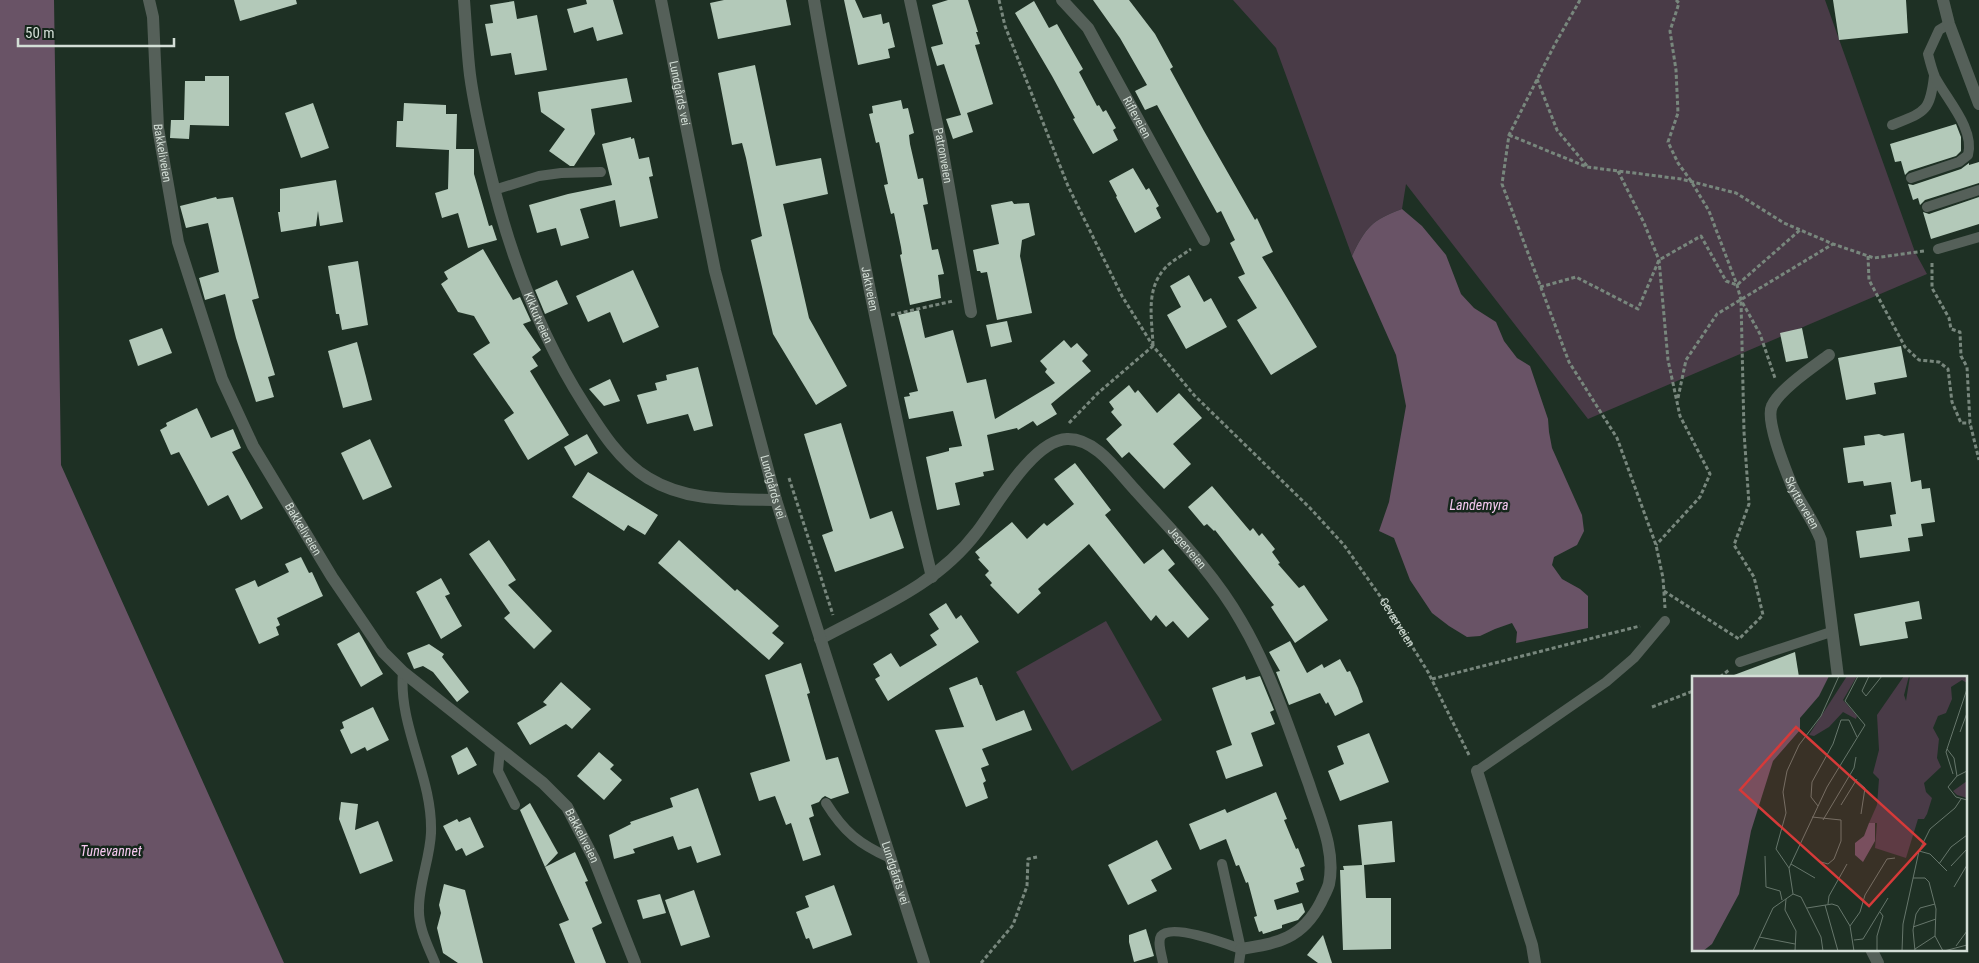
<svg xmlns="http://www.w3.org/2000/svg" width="1979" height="963" viewBox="0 0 1979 963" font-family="'Roboto Condensed',sans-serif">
	<rect width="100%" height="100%" fill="#1e3024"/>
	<g fill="#493b47">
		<path d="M1233,0h592l90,252 12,22 -339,145 -182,-235 -4,25c-30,11 -36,18 -50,47l-76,-208z"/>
		<polygon points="1106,621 1162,720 1072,771 1016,672"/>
	</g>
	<g fill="#695366">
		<polygon points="0,0 54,0 61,465 284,963 0,963"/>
		<path d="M1402,209l20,17 24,29 15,39 13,14 22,14 8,19 13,17 13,8 18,53 1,13 3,16 30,67 2,16 -7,14 -23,12 -2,8 10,14 18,10 8,7v32l-72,15 1,-11 -5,-9 -17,6 -15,7 -13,1 -18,-11 -17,-13 -22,-33 -16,-42 -15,-7 10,-29 17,-96 -10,-51 -44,-99c14,-29 20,-36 50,-47z"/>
	</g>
	<g fill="#b3c9b9">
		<polygon points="234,0 296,0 297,4 240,21"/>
		<polygon points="586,0 613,0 623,34 597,41 593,27 574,33 567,9 587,4"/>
		<polygon points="724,0 786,0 791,25 718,39 710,3"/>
		<polygon points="844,0 855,0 863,18 881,14 883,24 889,22 895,47 888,49 890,58 858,65"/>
		<polygon points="948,0 968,0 978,32 976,32 980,44 975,45 993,104 967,113 973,132 953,139 946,119 961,115 944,64 937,66 931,47 943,44 932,5"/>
		<polygon points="1093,0 1129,0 1155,34 1173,67 1170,69 1204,131 1255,220 1257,218 1273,252 1262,257 1317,347 1271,375 1237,320 1257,308 1238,277 1245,274 1230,243 1235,240 1221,211 1217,213 1157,105 1145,110 1135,91 1147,85 1120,38"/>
		<polygon points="1833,0 1906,0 1908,33 1839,40"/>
		<polygon points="514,1 517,19 537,15 547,70 515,75 511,53 491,56 485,24 493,23 490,5"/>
		<polygon points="1034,1 1049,28 1057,24 1083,69 1079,72 1097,106 1099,105 1103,112 1106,110 1116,128 1113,130 1118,140 1093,154 1073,119 1075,118 1052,76 1015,13"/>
		<polygon points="755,65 776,166 821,158 828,194 783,204 809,318 847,386 816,405 773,334 751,240 762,236 746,158 742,143 732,145 718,73"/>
		<polygon points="205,76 229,76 229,126 190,125 189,139 170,138 171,120 184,120 185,81 205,81"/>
		<polygon points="627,78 632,102 591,109 595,134 574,166 570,166 549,151 565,129 541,112 538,92"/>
		<polygon points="901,100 903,109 908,108 914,133 909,135 910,144 918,179 923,178 928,204 923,205 925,214 932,250 938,249 944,274 938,275 941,298 910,305 900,255 902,254 901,247 894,213 891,214 884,185 888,184 879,142 876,143 869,114 873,113 872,106"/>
		<polygon points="313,103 329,148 301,158 285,113"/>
		<polygon points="404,103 446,105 446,114 457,114 456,149 474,149 474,174 489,226 492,225 497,240 468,248 458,213 442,218 435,193 448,189 449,150 396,147 397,121 403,121"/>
		<polygon points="1956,124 1961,137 1961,151 1956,156 1909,171 1905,175 1901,161 1895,162 1890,144"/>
		<polygon points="631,137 631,139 634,138 639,159 649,157 653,176 649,177 658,218 620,227 615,200 580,209 589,238 561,246 556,228 537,233 529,205 568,194 612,185 602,144"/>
		<polygon points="1979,162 1979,183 1925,200 1920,205 1918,198 1913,200 1908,184 1913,185 1961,169 1969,163 1969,165"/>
		<polygon points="1133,168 1146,190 1149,188 1159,206 1156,208 1161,218 1135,233 1116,197 1117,196 1109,181"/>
		<polygon points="336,180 343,222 320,226 318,211 316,226 281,232 278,212 280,212 280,189"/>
		<polygon points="216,197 217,199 233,197 259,298 252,300 275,375 268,377 274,397 256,402 236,338 225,294 205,300 199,278 219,272 208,223 186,228 180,206"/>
		<polygon points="1979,197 1979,224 1931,239 1923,212 1929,214"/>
		<polygon points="1012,201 1014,204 1029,203 1035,235 1022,240 1020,256 1032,313 997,320 987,272 981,273 980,271 977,271 973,250 999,244 991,205"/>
		<polygon points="483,249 513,300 520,297 531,321 523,324 541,350 532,357 538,366 530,371 569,435 528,460 504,420 514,413 473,354 490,343 474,316 458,312 441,284 448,279 444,272"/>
		<polygon points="358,261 368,325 342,330 339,314 336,314 328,266"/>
		<polygon points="633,270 659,327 623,343 610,312 588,322 576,296"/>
		<polygon points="1189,275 1204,302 1211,298 1227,327 1186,349 1167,315 1181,307 1170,286"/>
		<polygon points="557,280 568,304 545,314 535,290"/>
		<polygon points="919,310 925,338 953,330 967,383 986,379 995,419 1055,383 1045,372 1047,369 1040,361 1064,340 1071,348 1077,343 1088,355 1082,361 1091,371 1051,404 1057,414 1037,426 1033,421 1018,430 1017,428 987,435 994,470 983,472 984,476 955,483 960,505 937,510 926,457 949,451 949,448 962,446 953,411 909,419 904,397 910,396 909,393 918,391 898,315"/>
		<polygon points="1007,321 1012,342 991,347 986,325"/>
		<polygon points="162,328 172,353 138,366 129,340"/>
		<polygon points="1802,328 1808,358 1786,362 1780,333"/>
		<polygon points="357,342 372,400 343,408 328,351"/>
		<polygon points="1901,346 1907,377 1874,383 1876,394 1846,400 1838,358"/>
		<polygon points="698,367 713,426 694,431 688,414 647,424 637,395 657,390 655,383 667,380 666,375"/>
		<polygon points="610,379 620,401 604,406 589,389"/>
		<polygon points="1129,385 1135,393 1138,390 1157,413 1179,393 1202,418 1173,444 1191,464 1164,489 1129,452 1122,458 1106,439 1122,425 1111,412 1114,409 1109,402"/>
		<polygon points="197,408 211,438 233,429 241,448 232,452 263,508 241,520 228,495 208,506 179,452 171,455 160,430 167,426 166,423"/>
		<polygon points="841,423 870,519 892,511 904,548 835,572 822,535 833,531 804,434"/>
		<polygon points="1904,433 1911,482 1921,480 1922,489 1930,488 1935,522 1921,524 1923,536 1908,538 1910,551 1860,558 1856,531 1892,526 1890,515 1896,514 1891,482 1864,486 1863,481 1848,483 1843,448 1865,445 1864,436 1879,434 1884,436"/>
		<polygon points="587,434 598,453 575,466 564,447"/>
		<polygon points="370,439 392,487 363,500 341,453"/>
		<polygon points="1075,463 1111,510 1105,515 1144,564 1163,549 1175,564 1168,570 1209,619 1188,638 1173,621 1166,627 1156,615 1151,621 1089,544 1038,589 1041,593 1018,614 990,585 992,583 985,575 989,571 978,559 980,558 975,552 1012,522 1027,539 1044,523 1047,526 1074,504 1054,479"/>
		<polygon points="588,472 658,515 645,535 628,525 624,531 572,497"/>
		<polygon points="1212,486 1250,531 1253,528 1259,536 1262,533 1275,549 1272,552 1280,563 1278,564 1299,588 1304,585 1328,620 1295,643 1271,607 1274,605 1215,530 1214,531 1207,524 1204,526 1188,507"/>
		<polygon points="489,540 516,580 508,585 552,631 534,649 504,618 510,613 469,554"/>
		<polygon points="679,540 735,591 737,589 779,626 772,633 784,643 769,660 658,563"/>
		<polygon points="301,557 309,573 312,572 323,596 277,618 280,625 276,627 279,635 259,644 235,589 255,580 258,587 289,572 285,564"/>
		<polygon points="441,578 450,594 445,596 462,626 441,639 416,592"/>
		<polygon points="1919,601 1922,619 1905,622 1908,638 1860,646 1854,614"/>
		<polygon points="946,603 956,619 961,615 979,642 888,701 875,679 880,676 873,664 891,653 900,667 937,645 930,635 939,629 929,614"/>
		<polygon points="359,632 383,674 361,687 337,644"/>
		<polygon points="1290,641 1307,673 1322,664 1324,668 1340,659 1347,672 1350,671 1358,688 1363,702 1335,716 1328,702 1326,704 1320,693 1289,705 1276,672 1280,671 1269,652"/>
		<polygon points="429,644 444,654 442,657 469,692 457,702 433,672 423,666 414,669 407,653"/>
		<polygon points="1795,652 1799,677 1734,677 1734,675"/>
		<polygon points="801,663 810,693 807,694 826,760 838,757 849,793 831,799 825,796 822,798 819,802 811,805 814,816 809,818 821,855 803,861 791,823 786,825 775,796 759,801 750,773 790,761 765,675"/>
		<polygon points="1245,676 1246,680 1260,676 1274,710 1270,712 1275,724 1251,733 1263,766 1226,779 1216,751 1232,745 1212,688"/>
		<polygon points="977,677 980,685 982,685 996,721 1024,710 1032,730 982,749 989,765 981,768 986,781 983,783 988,798 966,807 935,730 964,727 949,688"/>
		<polygon points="561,682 591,709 572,729 566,724 530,745 517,723 547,705 543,702"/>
		<polygon points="373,707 389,740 367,751 365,747 351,754 340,730 344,728 342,722"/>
		<polygon points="1369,733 1389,782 1340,801 1328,771 1344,764 1337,746"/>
		<polygon points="467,747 477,765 458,775 451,756"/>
		<polygon points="599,752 614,765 610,769 622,780 604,800 577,776"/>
		<polygon points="698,788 721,855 697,863 691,846 678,850 673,836 633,849 635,853 614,859 609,835 631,824 630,822 673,807 670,798"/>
		<polygon points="1276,792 1287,819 1284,820 1296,849 1298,848 1305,866 1300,868 1304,880 1296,883 1299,892 1274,900 1277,910 1302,903 1305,912 1298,920 1282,925 1282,928 1263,934 1262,931 1259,932 1254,917 1257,916 1248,882 1246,883 1239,865 1236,866 1226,839 1200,850 1189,824 1225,809 1227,813"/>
		<polygon points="341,802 358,804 355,830 378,821 393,861 360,874 339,819"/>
		<polygon points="530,803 558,853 545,867 520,810"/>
		<polygon points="470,817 484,847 466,856 462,848 456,851 443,826 457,819 459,822"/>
		<polygon points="1392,821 1395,862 1364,865 1366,898 1391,898 1391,949 1343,950 1340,870 1344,870 1343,866 1362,865 1358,825"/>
		<polygon points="1157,840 1172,869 1151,880 1157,891 1128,905 1108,865"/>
		<polygon points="575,852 588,881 585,882 602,923 592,928 606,963 575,963 559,924 569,920 545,867"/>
		<polygon points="444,884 465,890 483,963 458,963 443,953 437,928 441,913 439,905"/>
		<polygon points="834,885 852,935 813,949 809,938 806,939 796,912 809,907 805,896"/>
		<polygon points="694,890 710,937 681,946 665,900"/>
		<polygon points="660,894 666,913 643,919 637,900"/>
		<polygon points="1146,929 1154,956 1134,962 1129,942 1129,935"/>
		<polygon points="1323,935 1332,963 1318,963 1307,955"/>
	</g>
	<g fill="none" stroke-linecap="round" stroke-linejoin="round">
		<g stroke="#78877d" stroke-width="3" stroke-dasharray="4 2.5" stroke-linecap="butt">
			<path id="s1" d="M999,0l6,26 63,160 54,110 31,50 41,49 116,113 34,37 43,61 41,66 42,85"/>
			<polyline points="1580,0 1555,44 1509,135 1502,184 1569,362 1617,438 1656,545 1663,578 1665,608"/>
			<polyline points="1676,0 1679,3 1670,31 1676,70 1678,113 1668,142 1678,163 1691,181 1709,211 1737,285 1741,300 1760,334 1775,378"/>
			<polyline points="1537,79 1557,130 1587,166"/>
			<polyline points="1509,135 1587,167 1681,179 1736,193 1784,223 1833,244 1874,258 1924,251"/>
			<polyline points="1618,171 1644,223 1659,260 1668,360 1680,416 1710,474 1700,497 1656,545"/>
			<polyline points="1868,256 1869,280 1905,347 1919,360 1939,362 1948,369 1952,402 1961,423 1970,423"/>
			<polyline points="1932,263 1932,288 1949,318 1951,329 1960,332 1961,356 1967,367 1970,423 1979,460"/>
			<polyline points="1540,287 1576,277 1638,309 1659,260 1701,236 1726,281 1737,285 1800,230"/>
			<polyline points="891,315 953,301"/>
			<path d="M1153,345c-1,-27 -8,-56 13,-78 7,-7 17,-12 25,-18"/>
			<polyline points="1678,398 1686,360 1717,314 1833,244"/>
			<polyline points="1069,423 1098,393 1153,346"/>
			<polyline points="789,478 833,615"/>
			<polyline points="1664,591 1739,639 1763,615 1754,577 1734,545 1749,504 1744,432 1741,300"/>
			<polyline points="1720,677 1729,670"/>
			<polyline points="1432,679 1640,626"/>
			<polyline points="1652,707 1693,691"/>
			<polyline points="981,963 1013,925 1027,886 1028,859 1037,857"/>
		</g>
		<g stroke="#556059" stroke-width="10">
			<path d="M1892,125c33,-13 38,-13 42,-49"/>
			<path d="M1911,178l48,-16 9,-7c7,-26 -21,-55 -33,-78 -3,-7 -5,-15 -7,-23l11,-24 10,-6"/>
			<polyline points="494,190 539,176 561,173 601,172"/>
			<polyline points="1927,207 1979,190"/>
			<polyline points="1938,249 1979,237"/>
			<polyline points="1740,662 1831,632"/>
			<path d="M403,672c-5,55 30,105 28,161 -1,25 -12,50 -12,75 -1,19 9,38 16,55"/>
			<polyline points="500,749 498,771 515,805"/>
			<polyline points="1477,771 1606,682 1634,658 1665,621"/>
			<path d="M826,803c18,29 33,41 64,55"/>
			<polyline points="1222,864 1241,949 1239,963"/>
			<path d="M1163,963c-1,-7 -6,-21 -2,-27 10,-13 66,8 80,13"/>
		</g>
		<g stroke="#556059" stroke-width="12">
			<path id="s2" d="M149,0l4,17 5,111 20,114 44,137 31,67 79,131 51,75 20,20 140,111 24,24 27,52 41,104"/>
			<path id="s3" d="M464,0c2,25 3,50 6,75 4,30 11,60 18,89 20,85 49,167 96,240 17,27 36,57 64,74 39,24 84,21 128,22"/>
			<path id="s4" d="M814,0c16,97 37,194 56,291 20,95 38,191 62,286"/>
			<path id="s5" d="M910,0l31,142 30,170"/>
			<path id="s6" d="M1062,0l26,28 116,212"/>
			<polyline points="1943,0 1949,24 1979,104"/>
			<path id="s7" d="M1829,355c-16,12 -49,34 -57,51 -7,14 14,65 20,80 9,19 22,35 29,54l17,137"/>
			<path id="s8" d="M820,639c57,-31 116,-53 157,-107 19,-25 56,-92 90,-93 29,-1 51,33 69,52 37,41 78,82 105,130 30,51 48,108 68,163 10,32 27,66 20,100 -2,7 -6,13 -8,18 -19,37 -43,41 -80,47"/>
			<polyline points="1477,771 1532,945 1535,963"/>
			<polyline points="1871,949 1878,963"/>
		</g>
		<path stroke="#556059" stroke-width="12" id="s9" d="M661,0l54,271 61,229 148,463"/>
	</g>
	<g text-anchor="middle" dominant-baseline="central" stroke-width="5" stroke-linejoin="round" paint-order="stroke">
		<g font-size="12" fill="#d3ded6" stroke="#15261b">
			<text stroke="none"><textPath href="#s9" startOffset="95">Lundgårds vei</textPath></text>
			<text stroke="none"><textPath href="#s6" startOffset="140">Rifleveien</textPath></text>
			<text stroke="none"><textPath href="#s2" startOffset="154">Bakkeliveien</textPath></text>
			<text stroke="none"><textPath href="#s5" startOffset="159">Patronveien</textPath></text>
			<text stroke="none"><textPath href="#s4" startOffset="294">Jaktveien</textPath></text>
			<text stroke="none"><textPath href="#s3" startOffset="328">Kikkutveien</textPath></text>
			<text stroke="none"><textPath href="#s9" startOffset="500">Lundgårds vei</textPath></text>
			<text stroke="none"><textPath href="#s7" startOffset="180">Skytterveien</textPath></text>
			<text stroke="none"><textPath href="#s2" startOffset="559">Bakkeliveien</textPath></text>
			<text stroke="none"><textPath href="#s8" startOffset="490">Jegerveien</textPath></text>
			<text stroke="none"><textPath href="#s1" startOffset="750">Geværveien</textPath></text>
			<text stroke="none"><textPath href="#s2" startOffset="979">Bakkeliveien</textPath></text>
			<text stroke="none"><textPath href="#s9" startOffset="905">Lundgårds vei</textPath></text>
		</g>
		<g font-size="14" font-style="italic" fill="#f7caf1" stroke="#15261b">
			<text x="1479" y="505">Landemyra</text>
			<text x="111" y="851">Tunevannet</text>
		</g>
	</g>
	<g transform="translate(1692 676)">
		<rect width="275" height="275" fill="#1e3024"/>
		<path d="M155,0h10l-14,24 14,16 -1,3 -13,-7 -14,15 -15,9 -5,-1zM212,0h5l-5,19 2,6 4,-25h57v7l-5,-3 -11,7 1,12 -6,14 -8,3 -5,12 6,11 -2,19 4,9 -17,16 2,9 6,6 -5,16 -3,5h-6l-12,39 -31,-10 2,-25h-8l8,-18 2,-26 -6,-6 6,-23 -2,-35zM275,105v17l-10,-3 -4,-4z" fill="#493b47"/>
		<path d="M0,0h137l-10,20 -19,22v12l-27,31 -22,70 -12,63 -27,50 -9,7h-11zM177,147h6v18l-12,21 -8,-7v-12l9,-7z" fill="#695366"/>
		<path fill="none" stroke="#66766b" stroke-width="1" d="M177,0l-7,15 4,5 16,-20M268,56l7,-19M255,73l7,9 3,18M275,95l-10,5 -9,11 8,10 11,3M261,98l-7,-22 21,-63M158,99l15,13 -4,26M149,129l16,-26M126,130l-7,-9 1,-15 21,-38 8,-24h8l8,17M120,141l29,3v21l-7,18 -6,5 -7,-2M131,144l31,-52 2,-11M227,175l11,3 17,17M73,180l1,31 14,4 2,9M99,188l24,14M247,188l12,-17 16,-12M259,190l16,-17M97,192l-13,-19 10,-36 -3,-21 4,-21 12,-26 22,-29 18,-40M221,202h12l4,4 7,27 -1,27 8,15M262,211l13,-22M101,218l-4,-26 38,-81 38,-62 -20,-24 13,-25M101,218l8,3 20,40 2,14M94,223l-1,11 11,21 -1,20M136,228l1,-8 18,-32M133,229l13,46M115,232l25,-4 6,2 12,20 4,25M158,250l10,-14 5,-17 22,-36 8,-1M221,251l23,-8M67,261l36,7M162,264l9,-1 25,-41M264,270l11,-15M223,273l20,-13M61,275l20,-43 20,-14M185,275v-15l6,-20 -3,-4M210,275l1,-27 16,-73 11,-22 25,-21 6,-9M223,275l-2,-21 3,-16 4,-6 15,-4M252,275l23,-6"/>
		<path fill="#d63a39" fill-opacity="0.15" stroke="#d63a39" stroke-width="2.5" d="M104,51l129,117 -56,62 -129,-116z"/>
		<rect width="275" height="275" fill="none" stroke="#d3ded6" stroke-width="2.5"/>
	</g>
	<path d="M18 38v8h156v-8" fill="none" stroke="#d3ded6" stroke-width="2.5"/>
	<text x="25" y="38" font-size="15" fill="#d3ded6" stroke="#15261b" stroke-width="4" paint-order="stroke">50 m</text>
</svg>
